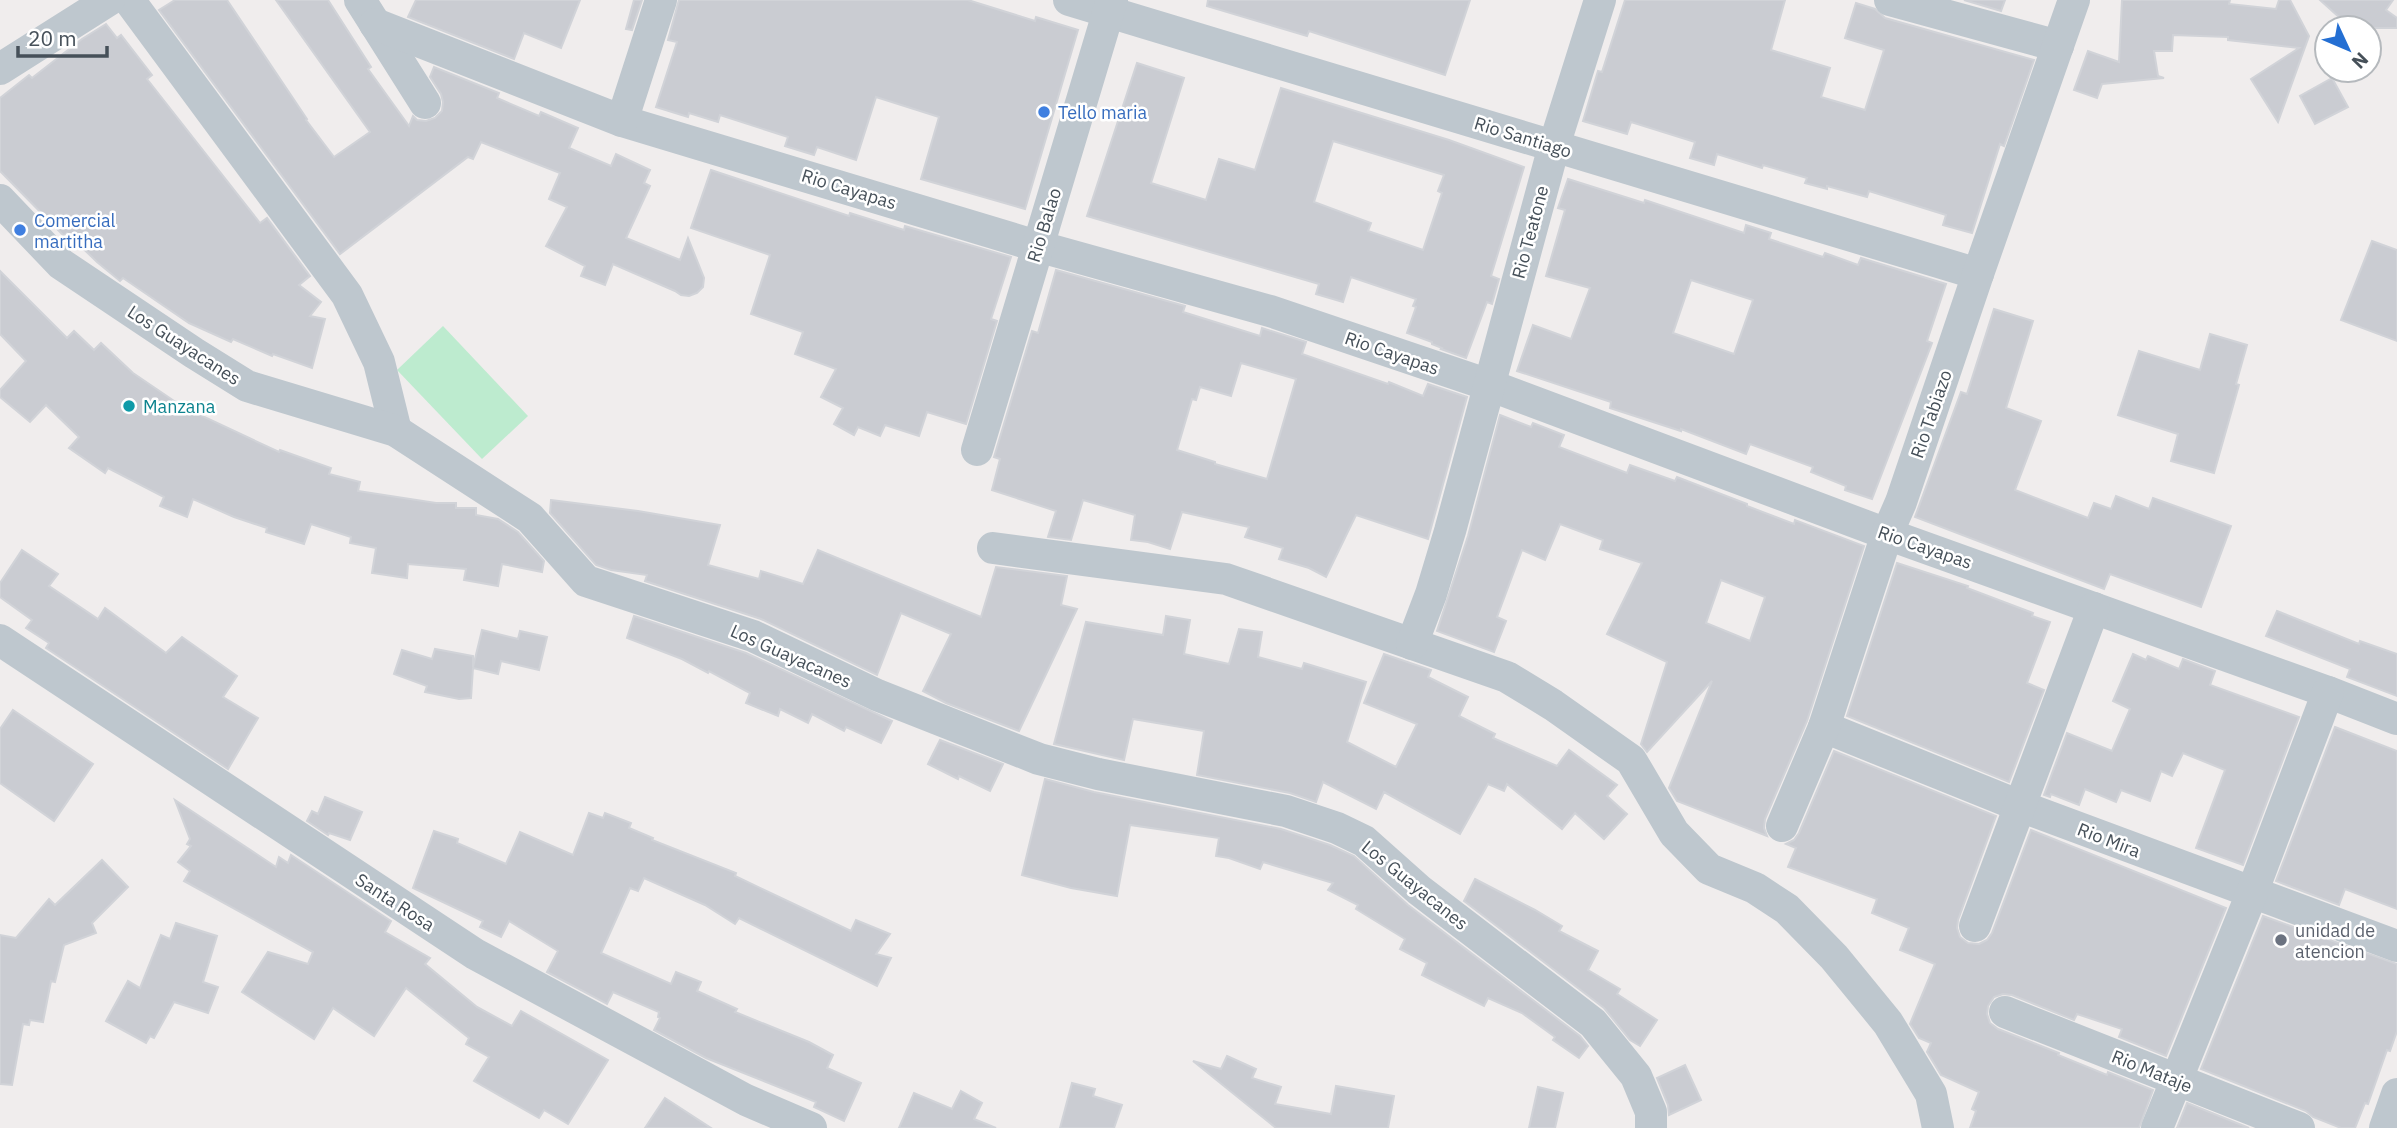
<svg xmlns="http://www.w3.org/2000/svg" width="2397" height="1128" viewBox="0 0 2397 1128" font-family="'IBM Plex Sans',sans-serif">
	<rect width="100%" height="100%" fill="#f0eded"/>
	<polygon fill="#bdebcf" points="443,326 528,416 482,459 397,370"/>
	<g fill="#caccd2" stroke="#d1d3d8" stroke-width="2" fill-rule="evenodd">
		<polygon points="175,0 227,0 307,119 306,120 334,157 370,132 276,0 328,0 371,67 368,69 409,126 413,116 417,120 426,121 435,118 442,111 443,102 441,94 430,77 434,67 499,93 497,98 539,116 541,112 578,128 569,148 611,166 616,154 650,170 644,183 650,186 626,238 680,260 688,238 704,278 703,287 697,293 689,296 681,295 675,291 613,264 605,285 581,276 585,266 546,246 567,207 549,199 560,173 481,142 473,159 468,157 340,254 159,10"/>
		<polygon points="416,0 580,0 561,48 524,33 514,59 408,17"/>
		<polygon points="634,0 642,0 632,30 626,29"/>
		<polygon points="679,0 968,0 1035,21 1036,17 1078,30 1025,209 921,179 939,117 876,97 856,160 817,147 814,155 785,146 788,137 720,115 718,122 689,113 688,117 656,107 677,42 668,40"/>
		<polygon points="1208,0 1470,0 1445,75 1309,31 1307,36 1207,6"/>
		<polygon points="1625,0 1785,0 1771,50 1830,68 1821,97 1865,110 1884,50 1845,38 1856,3 1875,9 1885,18 2034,60 2004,146 2000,144 1972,233 1943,225 1946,215 1869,191 1867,197 1827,186 1827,189 1805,183 1807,178 1763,165 1762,168 1717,154 1714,165 1690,158 1695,142 1631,122 1627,134 1583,121 1598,71 1602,72"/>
		<polygon points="1964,0 2005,0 2001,11"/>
		<polygon points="2122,0 2230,0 2229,4 2276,9 2279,0 2290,0 2309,36 2278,122 2251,79 2299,48 2228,40 2228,37 2173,35 2172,51 2154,51 2158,76 2164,78 2102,84 2097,98 2074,90 2088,51 2119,62"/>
		<polygon points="2320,0 2393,0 2386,10 2397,18 2397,28 2351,28"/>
		<polygon points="106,24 117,38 121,35 152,75 147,79 260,223 267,218 310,276 299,285 321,302 310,316 325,319 312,368 273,354 272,356 233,339 231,342 189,323 123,278 120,281 97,262 67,233 64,236 0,171 0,98 29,75 32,78 82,39"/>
		<path d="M1137,63l47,15 -33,105 55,17 13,-41 36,11 26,-82 168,52 75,27 -33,109 8,3 -7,25 -5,-2 -21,56 -25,-9 1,-1 -10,-4v-2l-25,-9 9,-26 -3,-1 3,-7 -65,-22 -8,25 -27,-8 3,-10 -232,-68zM1333,141l111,34 -6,16 4,2 -19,57 -55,-19 3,-8 -57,-21z"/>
		<polygon points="2332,78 2348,107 2315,124 2300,96"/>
		<polygon points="711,170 849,216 850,213 904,230 905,226 1011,257 991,319 997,321 966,424 927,412 919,436 885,425 880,436 858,427 854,435 834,424 843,408 821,397 836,369 795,354 803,332 751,314 770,255 691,228"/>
		<path d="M1568,179l76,24 1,-3 99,33 2,-8 25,8 -2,6 54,18 2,-4 33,12 3,-7 85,26 -19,57 5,2 -60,156 -27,-9 1,-4 -35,-14 2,-5 -63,-23 -4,10 -65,-25v2l-71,-23 1,-6 -94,-31 16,-46 38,14 19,-51 -44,-12 19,-66 -7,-2zM1691,280l62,20 -19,54 -61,-21z"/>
		<polygon points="2372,241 2397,250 2397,341 2341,320"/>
		<path d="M1056,270l129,36 -2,6 77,24 2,-8 44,14 -4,12 86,30 1,-2 34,14 5,-12 39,13 -39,142 -72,-24 -30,62 -17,-9 -30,-9 4,-11 -38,-11 4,-10 -67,-15 -12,37 -22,-7 -17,-2 4,-25 -52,-15 -12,40 -23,-3 8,-26 -64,-21 8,-31 -6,-2 38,-126 6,2zM1241,363l55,16 -29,100 -52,-15v-2l-38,-12 15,-51 4,1 4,-13 31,9z"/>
		<polygon points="0,271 67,338 74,331 94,350 101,343 133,373 183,407 279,452 280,450 331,468 329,474 360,482 358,491 436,503 456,503 456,508 476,508 476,515 498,519 518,532 544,561 542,572 502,564 498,586 464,580 466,569 408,564 407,578 372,573 376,548 350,543 351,537 311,524 304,544 266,532 267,528 234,517 193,499 187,517 160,506 164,497 108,468 105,473 69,448 79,437 46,405 30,422 0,397 0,390 26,361 0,334"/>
		<polygon points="1994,309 2033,321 2006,408 2041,421 2015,490 2088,518 2094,503 2111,509 2116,496 2149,509 2153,498 2231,526 2201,607 2110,574 2104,589 1915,517 1961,392 1967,394"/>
		<polygon points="2210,334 2247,345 2236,384 2239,385 2214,473 2171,461 2178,434 2118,415 2139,351 2200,370"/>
		<path d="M1500,415l31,12 2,-4 31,12 -5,12 68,26 3,-8 45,16 2,-4 70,27v2l47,18 1,-4 69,26 -57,175 -42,98 -1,9 3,8 -90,-35 -8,-13 43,-107 -65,71 -6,-8 26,-82 -60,-28 35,-71 -42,-14 3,-9 -43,-16 -15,36 -23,-10 -25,67 9,4 -12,31 -57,-21 31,-95zM1721,580l44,17 -15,44 -44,-18z"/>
		<polygon points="551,500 638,511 720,525 708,565 759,579 761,571 803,584 818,550 981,617 996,567 1067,576 1061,605 1077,609 1019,731 946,703 923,691 951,634 901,613 877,675 761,619 645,581 647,575 611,570 596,565 550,513"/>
		<polygon points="22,550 58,574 49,586 98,619 105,608 166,653 182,637 237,676 223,697 258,718 228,769 46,648 49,643 26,628 32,620 0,597 0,583"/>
		<polygon points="1897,563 1968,586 1967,588 2033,613 2032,616 2050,622 2027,683 2044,690 2009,782 1847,716"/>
		<polygon points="2277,611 2359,644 2360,641 2397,654 2397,696 2347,677 2350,669 2266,636"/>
		<polygon points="634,616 746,653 892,721 881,743 846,727 844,731 812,714 808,723 780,709 778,716 746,703 750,693 709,671 708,673 682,659 627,638"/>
		<polygon points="1166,616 1190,620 1184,654 1229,664 1239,629 1262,632 1258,657 1302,669 1304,663 1366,682 1347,742 1396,767 1417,724 1364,703 1384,654 1431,670 1428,677 1468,697 1459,716 1495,734 1493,738 1557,766 1569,750 1617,785 1607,796 1627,814 1604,839 1575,813 1562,829 1507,784 1504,791 1488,784 1460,834 1384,792 1376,809 1323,782 1316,802 1290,793 1197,775 1204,731 1133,719 1124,760 1054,744 1086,622 1163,635"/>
		<polygon points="482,630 518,639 520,631 547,637 539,670 501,661 498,674 473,668 471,698 459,699 425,692 427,686 394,674 402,650 432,659 435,649 473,656 473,667"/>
		<polygon points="2133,654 2146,660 2148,656 2179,669 2183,659 2215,671 2210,685 2299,717 2243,865 2196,848 2225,770 2183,753 2172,776 2161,771 2150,801 2121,790 2116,802 2085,789 2079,805 2051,794 2050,797 2044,795 2067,733 2112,751 2130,709 2113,701"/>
		<polygon points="13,710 93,764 54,821 0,783 0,729"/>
		<polygon points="2335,727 2397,751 2397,909 2345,889 2339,905 2276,881"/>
		<polygon points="940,740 1003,764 990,791 959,776 958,779 928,764"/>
		<polygon points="1834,751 1996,816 1958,920 1957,928 1960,937 1968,943 1979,944 1987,940 1992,933 2031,830 2226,908 2166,1056 2119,1037 2122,1029 2077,1014 2074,1020 2012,995 2003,994 1994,997 1988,1006 1987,1014 1990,1023 1998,1029 2059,1053 2058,1055 2107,1075 2108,1072 2153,1090 2139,1128 1970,1128 1976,1111 1972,1109 1979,1092 1941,1075 1927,1052 1931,1043 1919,1038 1910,1024 1935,964 1900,950 1909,928 1872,913 1877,899 1788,867 1796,848 1786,844 1794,840 1799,833"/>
		<polygon points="1045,779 1094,792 1281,829 1330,845 1354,856 1408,905 1580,1036 1588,1046 1579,1058 1553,1040 1555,1037 1522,1013 1488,998 1484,1006 1422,975 1427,963 1400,949 1405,939 1356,909 1358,905 1328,890 1333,883 1263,862 1260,869 1229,858 1216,856 1219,838 1130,825 1117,896 1071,888 1022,875"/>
		<polygon points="325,797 362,812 350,840 329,833 328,835 307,821 312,811 318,814"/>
		<polygon points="175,800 276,867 279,857 288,863 291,855 391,921 385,932 430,958 425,964 477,1007 512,1026 521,1011 608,1060 568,1124 544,1110 539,1118 474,1081 489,1057 466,1044 469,1038 406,988 374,1036 333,1008 314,1039 242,992 268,952 308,964 313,952 184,881 190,871 178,862 191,846 187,844 190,839"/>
		<polygon points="589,813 603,818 605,813 631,823 629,828 653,838 652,840 736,873 735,876 851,931 856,920 890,934 876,954 891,958 877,986 739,918 735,924 705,905 644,878 638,891 630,888 601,953 671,984 676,972 701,982 697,991 737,1009 735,1012 809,1042 833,1055 827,1068 861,1083 844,1121 814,1107 816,1102 706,1058 654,1030 660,1018 658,1017 659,1012 613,992 607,1004 547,972 558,951 509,921 501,937 480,927 483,921 413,888 434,831 458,839 457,843 506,864 520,832 573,855"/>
		<polygon points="102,860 128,887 92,923 96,933 64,945 55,982 51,981 43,1022 30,1020 29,1025 23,1024 12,1085 0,1084 0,935 16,938 49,899 55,905"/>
		<polygon points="1475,879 1535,910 1562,926 1559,931 1598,951 1588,970 1620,989 1617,994 1657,1020 1640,1046 1630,1040 1604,1008 1464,901"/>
		<polygon points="2263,916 2397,964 2397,1031 2390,1051 2387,1050 2368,1104 2365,1103 2355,1128 2341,1128 2313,1117 2306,1111 2201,1069"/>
		<polygon points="176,923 217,936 203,982 218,987 208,1013 174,1002 154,1038 150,1036 146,1043 106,1021 128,981 140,988 161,935 170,939"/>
		<polygon points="1227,1056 1256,1069 1252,1078 1281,1087 1275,1104 1331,1114 1336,1086 1394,1096 1388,1128 1276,1128 1193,1061 1221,1069"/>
		<polygon points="1685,1065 1701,1100 1669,1115 1668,1105 1657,1078"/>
		<polygon points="1072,1083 1095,1089 1093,1096 1122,1105 1114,1128 1060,1128"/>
		<polygon points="1538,1087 1563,1093 1555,1128 1529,1128"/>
		<polygon points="961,1091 982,1103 974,1119 996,1128 899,1128 914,1093 952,1109"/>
		<polygon points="665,1098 711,1128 645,1128"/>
		<polygon points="2187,1103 2249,1128 2177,1128"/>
	</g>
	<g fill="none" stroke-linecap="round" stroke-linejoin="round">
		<g stroke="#bec7ce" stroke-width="32">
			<polyline points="129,0 347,295 379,362 396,431"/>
			<polyline points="360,0 425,103"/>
			<polyline points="1069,0 1978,274"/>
			<polyline points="1890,0 2058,46"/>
			<polyline points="375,24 622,121 1037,246 1270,311 1489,385 1887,534 2328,692 2397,719"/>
			<polyline points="0,69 109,0"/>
			<polyline points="622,121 661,0"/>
			<polyline points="0,200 61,264 194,353 247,386 396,431 530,518 586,581 753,636 877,695 1039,759 1098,774 1286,811 1337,828 1364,841 1419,890 1593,1023 1636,1076 1651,1112 1651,1128"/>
			<polyline points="977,450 1112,0"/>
			<polyline points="993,548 1226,579 1507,677 1553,705 1631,760 1674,833 1709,869 1755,888 1787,909 1834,957 1888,1023 1931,1094 1938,1128"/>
			<polyline points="0,640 475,954 746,1100 811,1128"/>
			<polyline points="1412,644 1431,594 1450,531 1554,146 1600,0"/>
			<polyline points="1824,727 2020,806 2397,946"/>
			<polyline points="1782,826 1824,727 1887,534 1901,502 1978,274 2074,0"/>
			<polyline points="1975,926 2094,608"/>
			<polyline points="2005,1012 2299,1128"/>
			<polyline points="2157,1128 2252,893 2328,692"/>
			<polyline points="2385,1128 2397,1094"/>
		</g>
	</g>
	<g fill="#3f7fe0" stroke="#fff" stroke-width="2.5">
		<circle cx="1044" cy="112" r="7"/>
		<circle cx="20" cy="230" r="7"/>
	</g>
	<circle fill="#0f9aa8" stroke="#fff" stroke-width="2.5" cx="129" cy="406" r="7"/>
	<circle fill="#6b7280" stroke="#fff" stroke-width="2.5" cx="2281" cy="940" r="7"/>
	<g text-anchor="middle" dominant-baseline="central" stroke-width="5" stroke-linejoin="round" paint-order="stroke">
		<g font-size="18" fill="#366cbe" stroke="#fff" text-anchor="start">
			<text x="1058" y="112">Tello maria</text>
			<text x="34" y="220">Comercial<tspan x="34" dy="21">martitha</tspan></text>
		</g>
		<g font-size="18" fill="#465059" stroke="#fff">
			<text transform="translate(1523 137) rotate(17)">Rio Santiago</text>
			<text transform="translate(849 189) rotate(17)">Rio Cayapas</text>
			<text transform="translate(1044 225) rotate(-73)">Rio Balao</text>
			<text transform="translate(1530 232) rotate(-75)">Rio Teatone</text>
			<text transform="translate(184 345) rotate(33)">Los Guayacanes</text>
			<text transform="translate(1392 353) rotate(19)">Rio Cayapas</text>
			<text transform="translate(1931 414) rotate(-71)">Rio Tabiazo</text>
			<text transform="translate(1925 547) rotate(19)">Rio Cayapas</text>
			<text transform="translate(791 656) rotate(24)">Los Guayacanes</text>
			<text transform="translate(2109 840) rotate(21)">Rio Mira</text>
			<text transform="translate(1415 885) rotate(39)">Los Guayacanes</text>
			<text transform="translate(395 902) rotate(33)">Santa Rosa</text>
			<text transform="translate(2152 1071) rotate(22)">Rio Mataje</text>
		</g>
		<g font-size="18" fill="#0d838f" stroke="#fff" text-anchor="start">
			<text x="143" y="406">Manzana</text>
		</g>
		<g font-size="18" fill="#5b616d" stroke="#fff" text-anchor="start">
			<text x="2295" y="930">unidad de<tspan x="2295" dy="21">atencion</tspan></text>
		</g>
	</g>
	<g transform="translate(2348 49) rotate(134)"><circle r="33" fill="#ffffff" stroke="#b5b9bd" stroke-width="2"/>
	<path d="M0-5L12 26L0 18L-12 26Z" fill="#246fd3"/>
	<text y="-10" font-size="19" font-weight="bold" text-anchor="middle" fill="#465059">N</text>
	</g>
	<path d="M18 46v10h89v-10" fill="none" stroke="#465059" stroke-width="3.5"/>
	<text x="28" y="46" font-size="21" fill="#465059" stroke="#ffffff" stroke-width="5" paint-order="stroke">20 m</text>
</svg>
